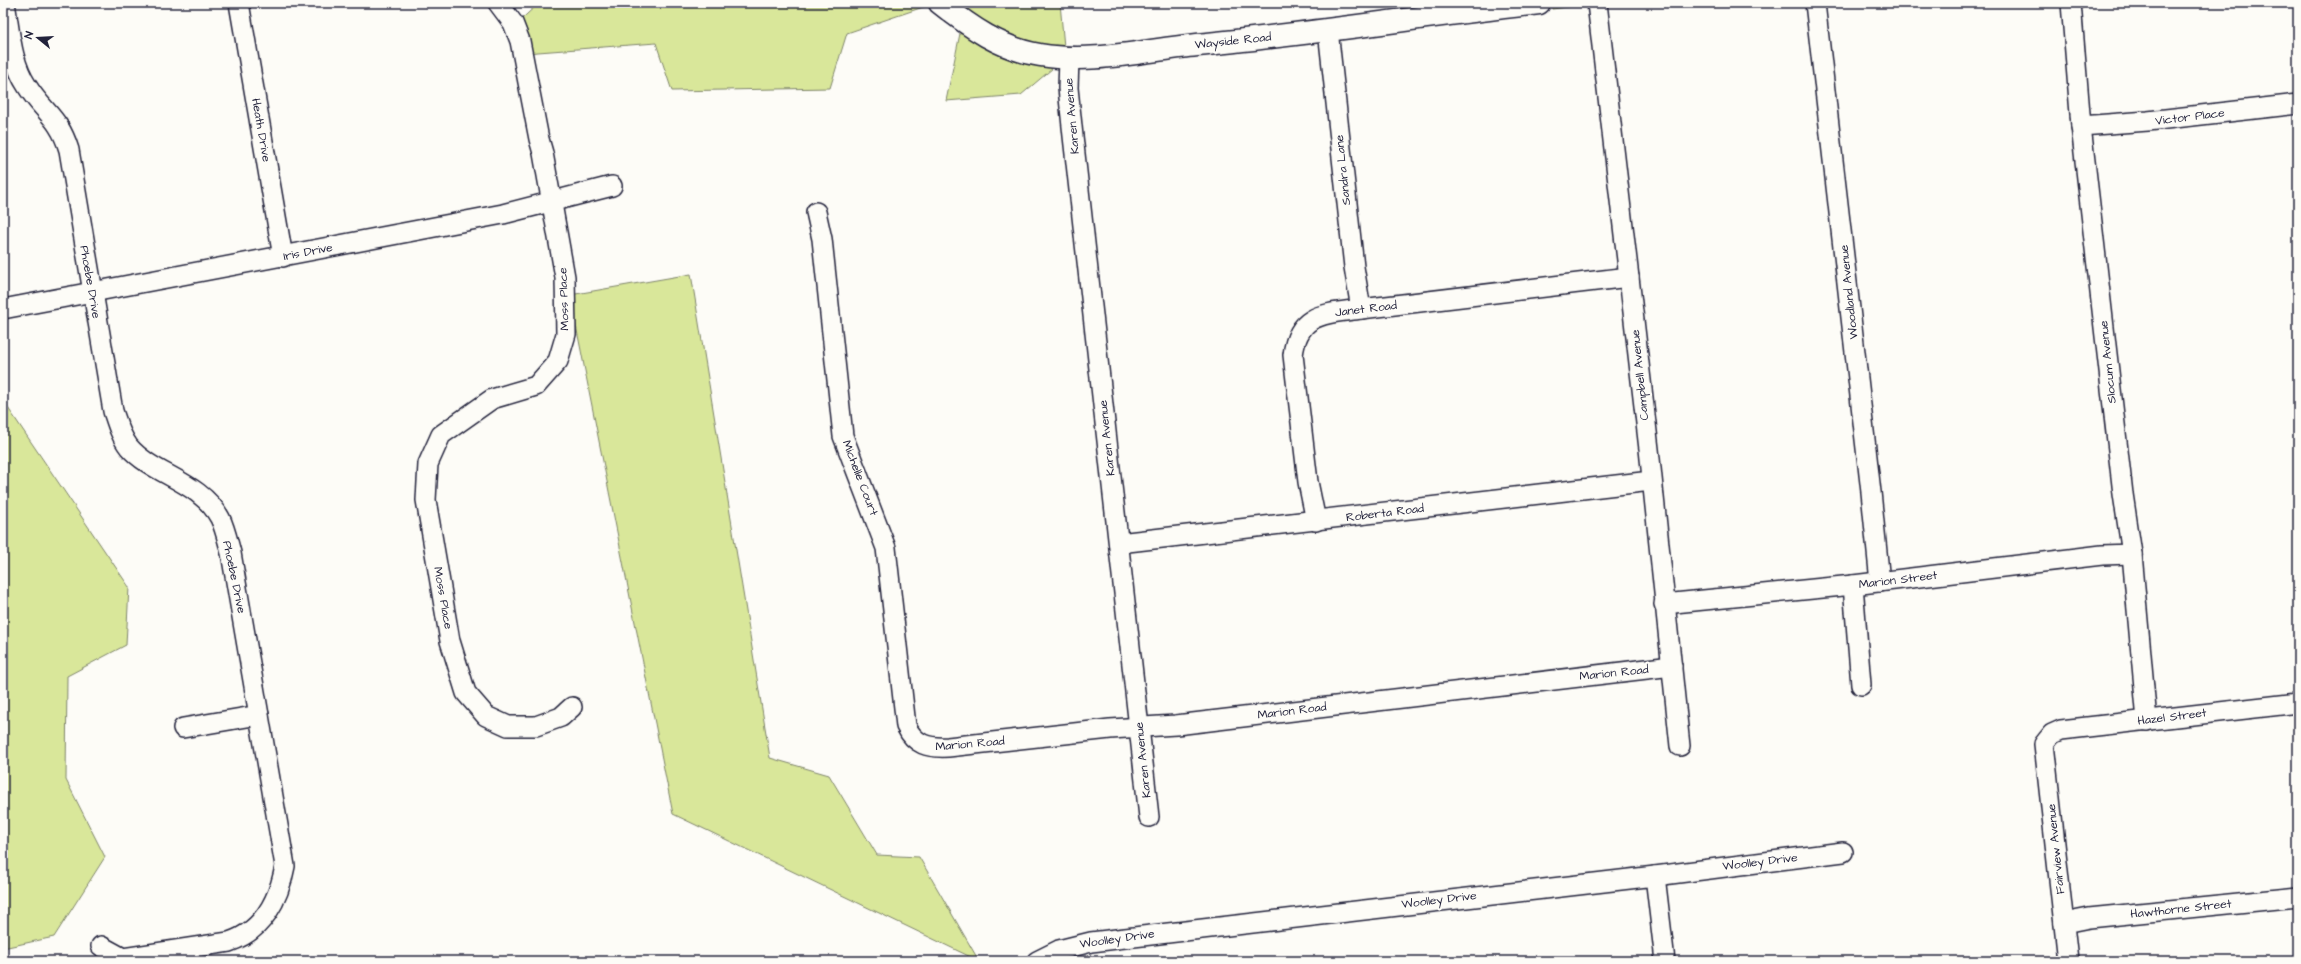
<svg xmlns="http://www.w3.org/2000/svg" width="2301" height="964" viewBox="0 0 2301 964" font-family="'Architects Daughter',sans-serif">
	<rect width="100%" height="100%" fill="#fdfcf7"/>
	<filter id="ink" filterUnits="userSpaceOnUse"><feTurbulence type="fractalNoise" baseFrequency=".025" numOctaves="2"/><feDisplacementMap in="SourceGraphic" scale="8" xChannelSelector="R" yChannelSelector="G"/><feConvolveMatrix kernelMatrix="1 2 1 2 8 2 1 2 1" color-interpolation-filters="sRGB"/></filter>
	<g filter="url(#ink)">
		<g fill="#d9e79a" stroke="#7e846a">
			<polygon points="539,3 935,3 847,33 830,88 672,91 656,43 525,53 514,26"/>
			<polygon points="943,3 1060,3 1065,58 1021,95 946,101 963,19"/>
			<polygon points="1552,3 1598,3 1552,9"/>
			<polygon points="691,274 770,758 829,775 877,855 919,857 979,961 673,814 570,295"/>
			<polygon points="6,405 129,587 126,645 67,676 66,780 105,857 54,937 3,948 3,406"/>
		</g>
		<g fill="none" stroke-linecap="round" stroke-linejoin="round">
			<defs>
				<g id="minor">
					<path d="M5,3c5,28 6,59 22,83 16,26 32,31 42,64l44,261c4,12 8,26 16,36 24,28 71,34 91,71 5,10 8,24 11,35l54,313c-6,33 -22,65 -56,76l-106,16 -22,-12"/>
					<polyline points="239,3 283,257"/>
					<polyline points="498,3 513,23 520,41 539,139 543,153 565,277 566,334 558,361 536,386 492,399 441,435 428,464 426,500 450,641 466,693 486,716 508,726 536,726 561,717 572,707"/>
					<polyline points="1597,3 1649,449 1680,746"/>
					<polyline points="1815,3 1871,492 1880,582"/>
					<polyline points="2071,3 2081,126 2123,494 2132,554 2147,721"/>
					<polyline points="1328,30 1354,267 1361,309"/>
					<polyline points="1069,59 1068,88 1073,136 1149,817"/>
					<polyline points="2081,126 2148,121 2298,104"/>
					<path d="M816,212l6,27 21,197 43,112 20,178c9,19 22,22 42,21l162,-18 66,-4 496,-59"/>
					<polyline points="3,309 503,214 612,186"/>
					<path d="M1316,521l-8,-39 -15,-127c5,-43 33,-41 68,-46l268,-32"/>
					<polyline points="1119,543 1651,481"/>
					<polyline points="1853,585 1861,685"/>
					<polyline points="1664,604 1853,585 2102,555 2132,554"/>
					<polyline points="183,728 259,715"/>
					<polyline points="1655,876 1665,961"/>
					<polyline points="2064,923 2089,918 2298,897"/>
					<polyline points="1037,961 1059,950 1091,942 1655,876 1843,852"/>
					<polyline points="2068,961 2044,744 2052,734 2061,730 2298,703"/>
				</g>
				<path id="tertiary" d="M940,3c30,24 61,46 100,52 53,9 105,-5 157,-10 114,-11 228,-29 342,-42"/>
			</defs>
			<use href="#minor" stroke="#22223b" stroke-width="22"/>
			<use href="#tertiary" stroke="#22223b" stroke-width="25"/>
			<use href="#minor" stroke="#fdfcf7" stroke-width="19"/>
			<use href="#tertiary" stroke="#fdfcf7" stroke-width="22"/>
		</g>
	</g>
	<g text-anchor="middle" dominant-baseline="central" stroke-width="4" stroke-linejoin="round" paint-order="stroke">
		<g font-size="12" fill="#22223b" stroke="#fdfcf7">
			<text transform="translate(1233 41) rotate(-6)">Wayside Road</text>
			<text transform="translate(1072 116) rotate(-95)">Karen Avenue</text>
			<text transform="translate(2190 117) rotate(-7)">Victor Place</text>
			<text transform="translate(261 130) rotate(80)">Heath Drive</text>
			<text transform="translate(1343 170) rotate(-96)">Sandra Lane</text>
			<text transform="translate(308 252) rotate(-11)">Iris Drive</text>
			<text transform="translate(90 282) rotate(80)">Phoebe Drive</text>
			<text transform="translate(1849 292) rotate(-96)">Woodland Avenue</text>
			<text transform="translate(564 299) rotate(-92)">Moss Place</text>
			<text transform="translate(1366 309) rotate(-7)">Janet Road</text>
			<text transform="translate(2108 362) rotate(-96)">Slocum Avenue</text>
			<text transform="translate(1640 375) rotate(-96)">Campbell Avenue</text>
			<text transform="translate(1107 438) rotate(-96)">Karen Avenue</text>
			<text transform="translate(860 478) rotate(69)">Michelle Court</text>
			<text transform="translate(1385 513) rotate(-7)">Roberta Road</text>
			<text transform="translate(234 577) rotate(78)">Phoebe Drive</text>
			<text transform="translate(1898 580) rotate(-7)">Marion Street</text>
			<text transform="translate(443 598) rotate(80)">Moss Place</text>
			<text transform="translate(1614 673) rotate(-6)">Marion Road</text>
			<text transform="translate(1292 711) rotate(-7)">Marion Road</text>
			<text transform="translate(2172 717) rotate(-7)">Hazel Street</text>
			<text transform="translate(970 744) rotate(-5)">Marion Road</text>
			<text transform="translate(1143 760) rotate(-96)">Karen Avenue</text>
			<text transform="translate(2056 849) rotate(-96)">Fairview Avenue</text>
			<text transform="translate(1760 862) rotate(-7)">Woolley Drive</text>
			<text transform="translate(1439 900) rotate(-7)">Woolley Drive</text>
			<text transform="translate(2181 909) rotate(-6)">Hawthorne Street</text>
			<text transform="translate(1117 939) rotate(-8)">Woolley Drive</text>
		</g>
	</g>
	<rect width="2301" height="964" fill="none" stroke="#fdfcf7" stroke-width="16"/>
	<rect x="8" y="8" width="2285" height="948" fill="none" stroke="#22223b" stroke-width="1.5" filter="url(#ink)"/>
	<g transform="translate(38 38) rotate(288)" stroke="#fdfcf7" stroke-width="3" paint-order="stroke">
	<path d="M0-3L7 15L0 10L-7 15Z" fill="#22223b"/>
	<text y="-6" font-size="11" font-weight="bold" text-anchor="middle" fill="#22223b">N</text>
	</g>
</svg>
